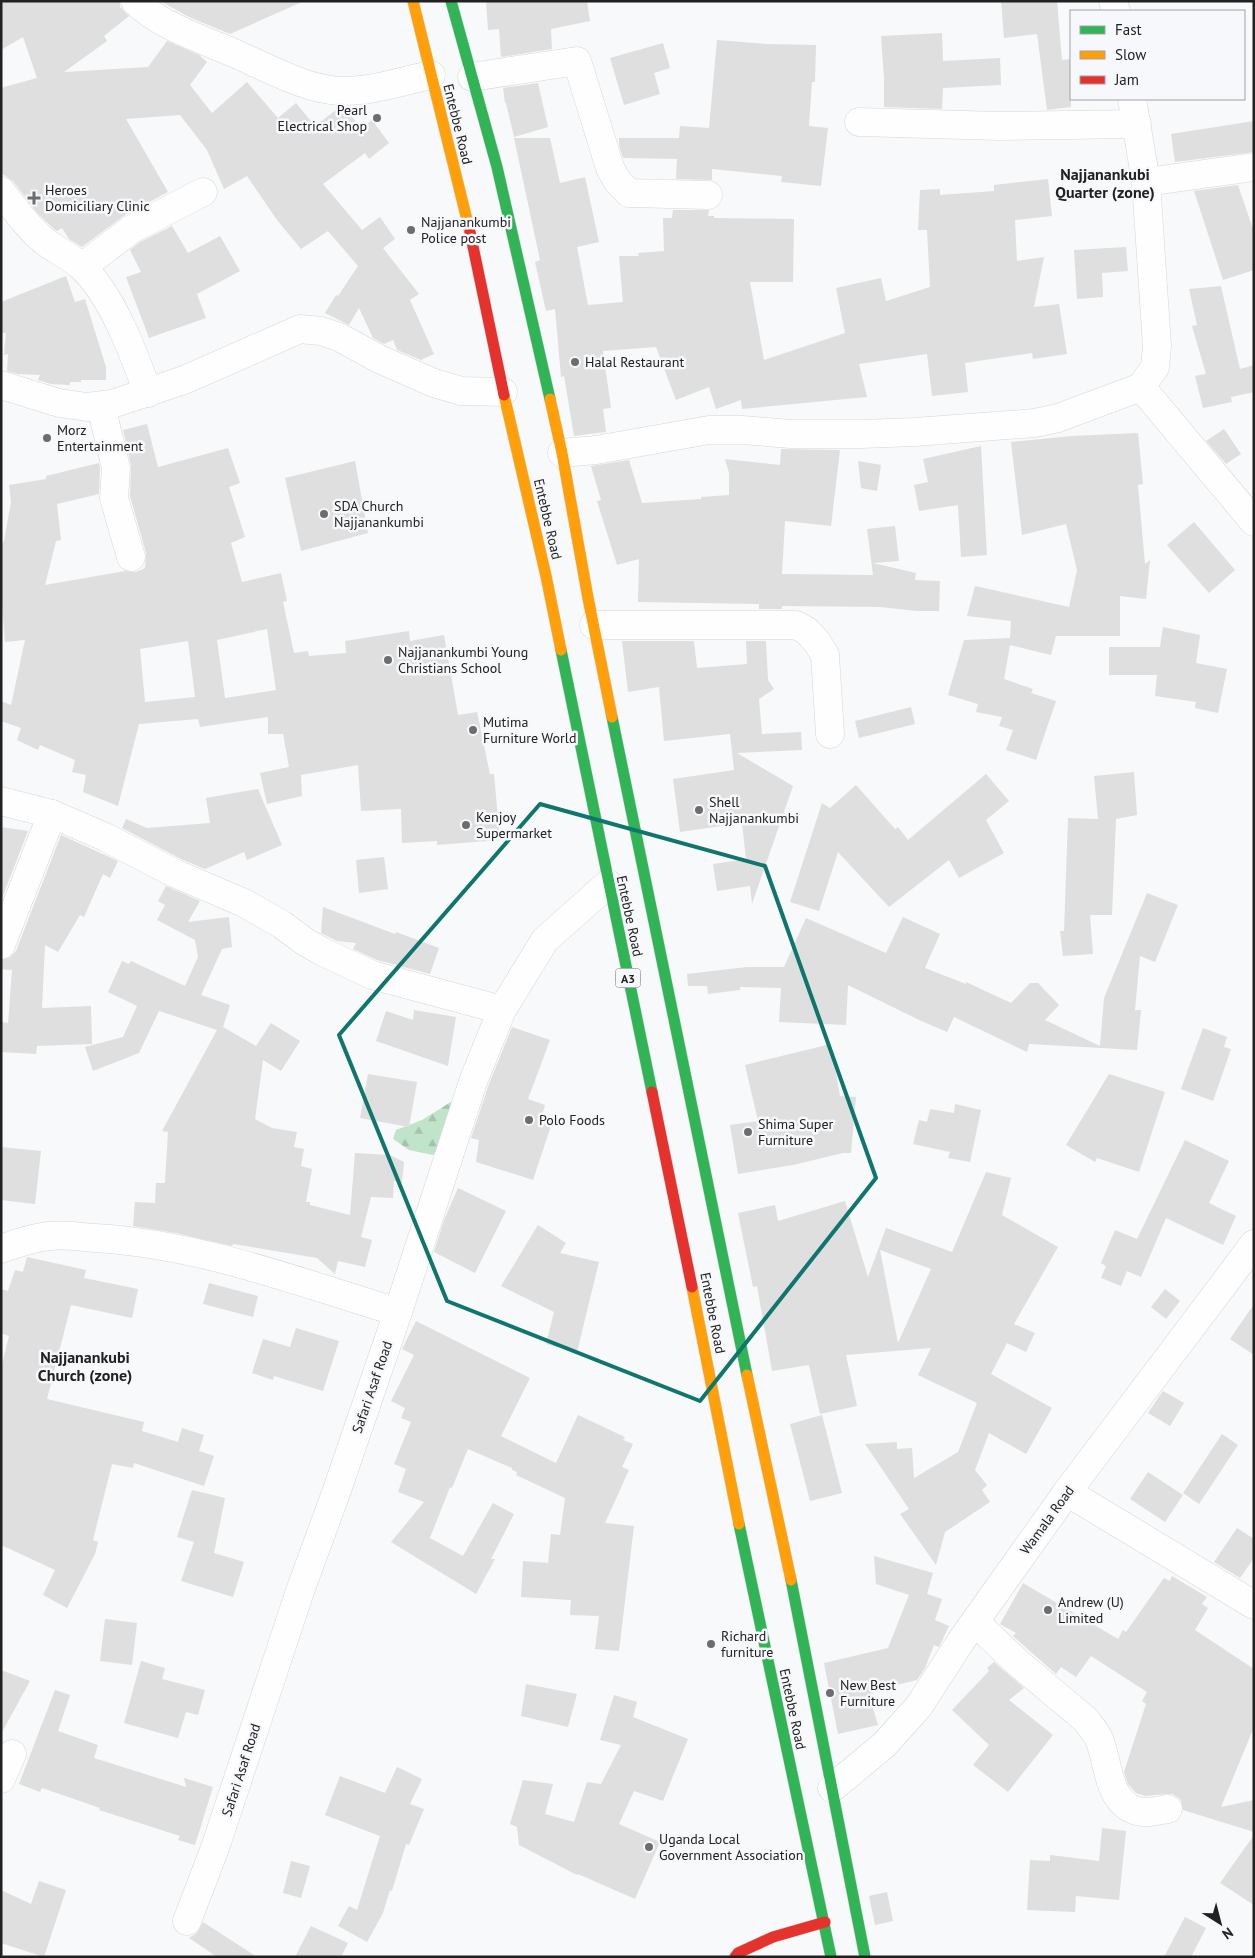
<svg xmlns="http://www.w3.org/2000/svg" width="1255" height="1958" viewBox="0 0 1255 1958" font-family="'PT Sans',sans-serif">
	<defs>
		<pattern id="forest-firs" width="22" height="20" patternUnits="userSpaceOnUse" patternTransform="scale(1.25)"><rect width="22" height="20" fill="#c0e4c9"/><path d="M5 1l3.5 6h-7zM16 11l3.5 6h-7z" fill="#a5c3ac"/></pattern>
	</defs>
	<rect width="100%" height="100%" fill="#f8f9fa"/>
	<polygon fill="url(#forest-firs)" points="454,1100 450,1139 433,1155 409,1150 393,1139 396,1130 422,1120"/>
	<g fill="#dedfde" fill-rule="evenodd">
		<polygon points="1,1 120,1 120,7 129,16 104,36 107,41 64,72 148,67 167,41 199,55 207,62 190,85 212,113 247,82 278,118 296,103 315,126 341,106 344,106 361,128 372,120 389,143 369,159 365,153 323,184 362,230 380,217 395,239 383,248 419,294 410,300 434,354 421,360 397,350 393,340 384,344 373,338 359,308 349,325 325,313 336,295 338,296 358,266 328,231 301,249 277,220 247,176 224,189 207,150 180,115 126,119 168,192 125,215 82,247 69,239 62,228 57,231 54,229 38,214 13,181 1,173 1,88 37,78 23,37 1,50"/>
		<polygon points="160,1 304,1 230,34 189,17"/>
		<polygon points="486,1 587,1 590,21 551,29 552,49 501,57 499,29 488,30"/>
		<polygon points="1001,1 1057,1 1062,60 1071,59 1071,107 1047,110 1037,34 1004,38"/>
		<polygon points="942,33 943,61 1000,58 1001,85 943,88 942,109 884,107 884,78 881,36"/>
		<polygon points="717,40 766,44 816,45 815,82 812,82 809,126 828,128 821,186 781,182 782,176 712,169 712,180 676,179 677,159 623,158 619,145 619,138 679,138 680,126 709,128"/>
		<polygon points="663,43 670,68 654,73 660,94 624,105 610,58"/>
		<polygon points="538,83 548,127 514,137 506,103 505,103 503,88"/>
		<polygon points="1254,121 1254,152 1175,162 1171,134"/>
		<polygon points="514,138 550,138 560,183 585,177 599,242 577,247 588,305 623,302 619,256 639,256 638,253 664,251 663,218 672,218 673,210 709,210 708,216 714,216 714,218 794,219 793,282 750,282 764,360 845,333 836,288 881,278 886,301 930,287 927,230 918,230 920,190 940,189 940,195 994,191 994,185 1048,179 1052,216 1015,220 1017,261 1044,257 1034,307 1059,304 1067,354 1033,359 1032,353 965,363 968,392 932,396 927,354 859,364 867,397 742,409 741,400 716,409 709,387 676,400 656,347 603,351 611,408 603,409 606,432 574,436 564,376 561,377 555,309 546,311 535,262 540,260"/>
		<polygon points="1238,185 1254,232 1254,270 1223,280 1194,191"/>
		<polygon points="172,226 188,253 220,236 240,271 197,294 206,318 149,338 126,277 141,272 130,250 140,242"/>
		<polygon points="1126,247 1128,271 1102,273 1103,297 1077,299 1074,250"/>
		<polygon points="66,276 75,302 85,299 106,367 106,380 81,380 81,382 70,382 70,385 51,384 38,380 40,375 17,374 7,371 8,354 4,355 6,333 1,333 1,302"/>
		<polygon points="1221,286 1240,369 1254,365 1254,392 1231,397 1232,402 1203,408 1195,376 1206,374 1192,326 1197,325 1189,289"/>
		<path d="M147,424l11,43 70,-19 12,35 -11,4 16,50 -14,6 11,39 39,-9 6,28 -4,1 11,51 14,-2 1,5 37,-3 -1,-12 64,-10 1,10 34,-6 14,80 19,-3 13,62h4l6,66 -63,5v-4l-35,2 -1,-34 -40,2 -3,-46 -57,10 1,21 -35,8 -7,-31 29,-6 -6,-33h-15v-17l-68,10 -2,-8 -59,5 -21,82 -35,-14 3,-17 -14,-3 3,-12 -35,-15 -2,5 -21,-10 4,-12 -20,-7v-20l10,4 14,-65 -20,2 -4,-51v-45l3,-5 7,-39 -2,-17 37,-6v-3l53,-13 1,6 -1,25 -42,10 4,36 -5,1 -11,44 80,-14 11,1 9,-4 1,-15 -16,-57 1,-31 -8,-35zM267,629l9,61 -51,8 -8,-58zM188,641l7,56 -50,5 -5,-53z"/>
		<polygon points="1224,429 1241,454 1226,464 1206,441"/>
		<polygon points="1138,433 1143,484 1138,485 1145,564 1150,560 1146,599 1120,596 1120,636 1056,636 1051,655 1010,645 1004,679 1033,689 1031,693 1056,701 1036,760 1006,750 1013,730 999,726 1002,717 976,712 978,704 948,695 964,640 1010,638 1011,621 967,616 975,586 1069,607 1077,570 1066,524 1022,535 1011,442 1072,436"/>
		<polygon points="981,446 987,555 961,557 958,505 919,511 914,485 928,482 923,459"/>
		<polygon points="781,449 840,450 831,526 785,521 782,574 873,575 867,529 895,526 899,561 873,563 916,573 915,580 940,581 939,611 916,611 880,607 782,606 782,609 759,609 759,604 638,602 639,559 617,565 597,501 601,500 591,466 629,460 642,503 701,499 701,497 729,495 729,473 725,459 780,465"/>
		<polygon points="355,461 368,533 301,551 285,478"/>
		<polygon points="858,461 881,465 877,491 861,488"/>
		<polygon points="1194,522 1235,570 1209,593 1167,545"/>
		<polygon points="1163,627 1200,635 1196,663 1227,669 1218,713 1195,708 1196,702 1155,696 1157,675 1109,675 1109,647 1160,647"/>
		<polygon points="622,641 694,641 697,668 747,664 746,641 766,641 768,680 774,689 759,699 762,734 801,732 802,750 737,753 793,786 752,904 750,886 717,891 713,864 746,859 742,823 680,832 673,779 734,770 730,734 664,741 659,687 628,692"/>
		<polygon points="911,707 915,724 859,738 855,721"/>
		<polygon points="1134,772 1137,815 1116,819 1112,915 1090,915 1093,954 1063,956 1060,931 1064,931 1068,818 1098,819 1094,776"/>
		<polygon points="986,774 1009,801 986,820 1004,853 959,878 949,860 889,907 838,852 819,911 790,902 822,803 830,808 856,785 895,829 898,827 908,840"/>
		<polygon points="258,789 282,845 247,860 244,852 205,869 181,859 122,828 126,819 147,828 210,823 206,798"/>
		<polygon points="1,827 28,831 1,901"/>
		<polygon points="61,835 118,861 110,878 103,874 84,917 80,915 58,952 45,945 42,1008 91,1006 92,1044 37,1046 36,1054 1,1052 1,1022 8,1023 12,970 1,969 1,960 10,957 16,951"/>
		<polygon points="384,857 388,889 359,893 356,860"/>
		<polygon points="166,886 200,901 188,922 229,917 232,947 222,949 201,995 230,1005 223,1027 256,1046 271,1023 300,1041 281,1071 263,1060 255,1119 272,1128 297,1132 294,1147 304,1149 301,1166 312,1169 306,1202 310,1202 310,1205 350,1215 355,1153 390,1155 404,1162 402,1182 394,1181 393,1198 371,1197 361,1237 372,1240 365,1267 338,1261 335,1274 317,1258 233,1244 232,1246 176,1233 133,1226 135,1202 155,1203 156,1183 165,1183 168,1132 162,1131 217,1030 159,1011 139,1053 93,1071 85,1047 123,1037 137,1006 108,992 122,961 129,964 131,961 185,986 198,957 195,940 157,920 165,905 158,901"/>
		<polygon points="1147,893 1178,905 1155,962 1140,956 1135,1010 1141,1010 1137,1050 1029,1044 1027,1052 954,1017 947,1032 919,1020 848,985 846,1025 779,1022 781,988 740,987 740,990 708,994 707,986 688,986 687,974 747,967 784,967 806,918 886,953 903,917 940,934 925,968 966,984 966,982 1011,1003 1030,983 1038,983 1059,1005 1045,1020 1100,1046 1104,998"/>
		<polygon points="323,907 395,934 396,932 439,948 430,974 377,960 353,949 356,943 337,941 321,933"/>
		<polygon points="414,1010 456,1017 448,1066 376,1041 386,1011 413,1020"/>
		<polygon points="512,1027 550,1040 528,1099 545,1105 541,1119 552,1123 533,1180 476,1162 479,1140 471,1138 489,1084"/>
		<polygon points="1203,1028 1227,1037 1224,1047 1231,1049 1213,1101 1181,1089"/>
		<polygon points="831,1044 840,1096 856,1097 851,1153 843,1153 793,1165 738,1174 730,1125 758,1121 745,1065"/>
		<polygon points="368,1074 417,1082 409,1127 360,1118"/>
		<polygon points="1109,1074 1165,1092 1139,1172 1097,1158 1095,1162 1066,1145"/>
		<polygon points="955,1104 981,1110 970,1162 948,1158 950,1152 913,1144 919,1120 927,1122 930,1109 954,1113"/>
		<polygon points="1185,1140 1229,1161 1209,1203 1236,1216 1223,1245 1166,1218 1141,1277 1127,1271 1121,1286 1101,1278 1106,1266 1101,1263 1115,1230 1137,1239"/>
		<polygon points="1,1147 41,1151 35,1204 1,1200"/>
		<path d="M986,1172l25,6 -9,37 56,32 -44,77 21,9 -9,19 -19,-9 -16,31 61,34 -26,46 -37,-21 -14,37 12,15 -5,5 8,12 -45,30 -9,33 -36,-51 9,-5 -44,-65 32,-2v7l15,-1 2,30 44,-26 19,-49 -59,-28 13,-27 -85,7 11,51 -37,8 -11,-49 -37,6 -15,-85 -4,1 -15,-74 37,-8 3,16 67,-20 23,76 18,-49 66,24zM880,1250l51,19 -33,74z"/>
		<polygon points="458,1188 506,1211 475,1273 434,1252 444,1220"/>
		<polygon points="538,1225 566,1243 560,1253 599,1262 577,1352 546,1344 554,1312 501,1286"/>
		<polygon points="27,1257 86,1270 84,1278 138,1289 132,1318 71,1305 47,1399 144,1422 142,1431 178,1442 182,1428 204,1435 199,1451 214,1456 204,1486 134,1463 133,1468 112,1464 93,1540 98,1542 95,1554 67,1608 43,1595 55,1570 1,1545 1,1368 9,1336 1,1333 1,1289 8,1291 15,1270 23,1272"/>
		<polygon points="209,1283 258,1296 253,1317 203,1304"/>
		<polygon points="1165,1289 1180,1301 1166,1319 1151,1307"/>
		<polygon points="1254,1304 1254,1355 1230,1339"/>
		<polygon points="416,1321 530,1378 501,1436 556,1463 578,1415 625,1437 623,1440 633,1444 622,1467 629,1470 605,1523 634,1526 619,1651 595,1649 599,1616 570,1615 571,1600 521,1597 523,1561 548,1563 551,1534 560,1535 565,1498 516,1475 517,1472 512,1470 512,1468 468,1449 452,1488 450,1487 430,1538 463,1556 493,1503 514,1514 491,1559 495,1559 476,1594 391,1542 424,1502 398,1492 406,1469 394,1464 411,1422 401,1418 405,1408 391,1401 414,1355 402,1349"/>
		<polygon points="296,1328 339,1341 323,1391 274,1376 273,1380 252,1373 263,1339 290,1347"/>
		<polygon points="1163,1391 1184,1403 1170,1426 1148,1413"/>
		<polygon points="822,1415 842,1493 810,1501 790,1424"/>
		<polygon points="1222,1434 1238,1445 1199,1504 1183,1493"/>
		<polygon points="1148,1472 1183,1495 1165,1522 1130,1499"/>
		<polygon points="192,1490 225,1498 214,1553 244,1562 233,1597 181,1581 194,1542 177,1537"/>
		<polygon points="1237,1528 1254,1539 1254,1558 1240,1578 1214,1562"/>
		<polygon points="874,1556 933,1573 927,1594 942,1599 935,1620 949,1626 939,1647 934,1645 925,1668 917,1680 875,1690 876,1692 869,1694 878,1725 838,1734 824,1663 888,1648 909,1595 876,1584"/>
		<polygon points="1172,1576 1207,1597 1202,1604 1208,1608 1195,1630 1254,1669 1254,1727 1221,1807 1254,1800 1254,1832 1183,1810 1181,1800 1173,1794 1166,1794 1145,1796 1136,1793 1128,1784 1124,1772 1146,1704 1142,1701 1147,1692 1091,1656 1076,1677 1061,1667 1056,1674 1013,1636 1016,1633 1000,1624 1023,1583 1118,1639 1123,1630 1126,1632 1164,1578 1170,1581"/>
		<polygon points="105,1619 137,1623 132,1665 100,1661"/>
		<polygon points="141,1661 165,1668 162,1679 205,1690 198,1715 186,1712 178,1738 124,1723"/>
		<polygon points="994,1662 1024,1688 1009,1700 1053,1735 1008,1792 973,1765 989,1745 952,1710 989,1671 987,1668"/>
		<polygon points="1,1670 30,1681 1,1734"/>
		<polygon points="526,1684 577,1694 568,1727 521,1716"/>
		<polygon points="55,1690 70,1695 58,1731 98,1745 94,1758 186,1787 184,1778 213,1787 195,1845 178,1840 180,1836 99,1810 100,1808 42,1788 40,1792 19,1784"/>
		<polygon points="614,1695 637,1702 633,1717 688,1739 663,1801 634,1791 619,1824 660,1842 635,1899 578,1874 577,1875 519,1845 517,1827 510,1824 523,1780 553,1784 545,1814 574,1822 587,1782 601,1784 621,1745 600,1740"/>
		<polygon points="397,1767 422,1779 410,1804 424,1809 409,1845 406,1844 392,1891 390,1890 383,1913 367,1942 338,1926 349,1906 357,1910 380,1836 325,1815 340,1776 385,1793"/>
		<polygon points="1102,1828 1126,1831 1119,1900 1076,1896 1075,1912 1027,1910 1030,1860 1050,1861 1050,1855 1099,1861"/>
		<polygon points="1254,1835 1254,1905 1220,1883"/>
		<polygon points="291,1861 310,1866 301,1898 283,1893"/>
		<polygon points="39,1881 66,1890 44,1957 1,1943 1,1890 31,1904"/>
		<polygon points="887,1892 893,1921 875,1925 869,1896"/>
		<polygon points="1185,1917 1206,1928 1191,1957 1164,1957"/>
		<polygon points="203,1922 257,1957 217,1957 189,1938 197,1933"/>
		<polygon points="311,1926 348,1943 341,1957 295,1957"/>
	</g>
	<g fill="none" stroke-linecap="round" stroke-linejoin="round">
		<defs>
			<g id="street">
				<path d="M135,1c25,25 69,39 101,53 27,12 61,30 89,35 34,7 72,-7 106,-14"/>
				<polyline points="1113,1 1116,11"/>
				<polyline points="472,77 577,61 610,168 618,182 629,193 708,195"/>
				<polyline points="1132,99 1146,182 1157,346 1155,367 1141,387 1254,522"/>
				<polyline points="859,122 1000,126 1137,124"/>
				<polyline points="1146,182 1254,167"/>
				<path d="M1,191c14,18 26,36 43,50 12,9 27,16 38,26 30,28 52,87 66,126"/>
				<polyline points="82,267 132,229 203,192"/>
				<polyline points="1,385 59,403 87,407 112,404 184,380 300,329 321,331 339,337 379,359 434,383 461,391 503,392"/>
				<polyline points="101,406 116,468 114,498 131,557"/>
				<polyline points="562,453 596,450 709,430 742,430 791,434 862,434 915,432 1035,423 1058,418 1141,387"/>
				<polyline points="594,625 796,625 807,631 817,642 825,655 830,734"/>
				<polyline points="1,801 52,814 105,837 174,873 244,903 281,924 304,941 321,951 372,975 502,1010"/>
				<polyline points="1,945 52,814"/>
				<path d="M1,1249c16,-6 32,-11 48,-13 15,-2 31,1 46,2 105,6 203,44 303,74"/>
				<polyline points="1067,1492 1254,1605"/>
				<path d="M975,1622l43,41 68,57c4,6 10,12 13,19 10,24 8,63 38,72 10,3 22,-1 31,-2"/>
				<polyline points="1,1779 12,1754"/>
				<polyline points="832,1788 884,1745 919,1706 961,1641 1067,1492 1254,1244"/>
				<polyline points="187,1921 215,1848 300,1591 337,1490 398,1312 474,1079 502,1010 545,940 608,884"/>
			</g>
			<g id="fast">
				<polyline points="451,1 497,167 550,399"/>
				<polyline points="561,650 652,1092"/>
				<polyline points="612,717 747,1375"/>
				<polyline points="739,1524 831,1957"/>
				<polyline points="791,1580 865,1957"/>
			</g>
			<g id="slow">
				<polyline points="413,1 470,232"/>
				<polyline points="504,395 546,576 561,650"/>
				<polyline points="550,399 562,453 588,598 612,717"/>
				<polyline points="692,1287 739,1524"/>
				<polyline points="747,1375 791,1580"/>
			</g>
			<g id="jam">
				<polyline points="470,232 504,395"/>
				<polyline points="652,1092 692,1287"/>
				<polyline points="735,1957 738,1953 773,1937 825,1922"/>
			</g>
		</defs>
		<use href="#street" stroke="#d5d6d7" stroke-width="29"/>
		<use href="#fast" stroke="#d5d6d7" stroke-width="12"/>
		<use href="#slow" stroke="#d5d6d7" stroke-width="12"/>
		<use href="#jam" stroke="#d5d6d7" stroke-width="12"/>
		<use href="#street" stroke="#fefefe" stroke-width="28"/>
		<use href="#fast" stroke="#30b455" stroke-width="11"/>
		<use href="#slow" stroke="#ff9f0a" stroke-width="11"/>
		<use href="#jam" stroke="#e5322d" stroke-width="11"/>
	</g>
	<path fill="none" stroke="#0f766e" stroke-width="4" stroke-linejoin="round" d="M540,804l225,62 111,312 -176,223 -253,-100 -108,-266z"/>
	<g fill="#6c6d6e" stroke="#f7f8fb" stroke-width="2">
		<circle cx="377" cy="118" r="5"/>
		<path d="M31.5 190.5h5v5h5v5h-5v5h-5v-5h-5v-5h5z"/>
		<circle cx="411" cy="230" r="5"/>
		<circle cx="575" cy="362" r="5"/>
		<circle cx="47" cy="438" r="5"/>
		<circle cx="324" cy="514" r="5"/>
		<circle cx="388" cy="660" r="5"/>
		<circle cx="473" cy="730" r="5"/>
		<circle cx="699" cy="810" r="5"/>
		<circle cx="466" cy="825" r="5"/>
		<circle cx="529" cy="1120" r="5"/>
		<circle cx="748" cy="1132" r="5"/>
		<circle cx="1048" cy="1610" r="5"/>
		<circle cx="711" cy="1644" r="5"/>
		<circle cx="830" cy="1693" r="5"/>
		<circle cx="649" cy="1847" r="5"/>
	</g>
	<g text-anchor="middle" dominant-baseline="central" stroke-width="5" stroke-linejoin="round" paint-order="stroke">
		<rect fill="#f7f8fb" stroke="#616263" stroke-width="1" x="615.5" y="968.5" width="25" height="19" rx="4"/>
		<g font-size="12" font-weight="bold" fill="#212122">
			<text x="628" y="978">A3</text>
		</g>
		<g font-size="14" fill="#212122" stroke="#f7f8fb" text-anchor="start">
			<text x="367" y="110" text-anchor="end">Pearl<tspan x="367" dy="16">Electrical Shop</tspan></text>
			<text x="45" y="190">Heroes<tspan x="45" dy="16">Domiciliary Clinic</tspan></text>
			<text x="421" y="222">Najjanankumbi<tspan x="421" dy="16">Police post</tspan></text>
			<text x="585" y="362">Halal Restaurant</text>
			<text x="57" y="430">Morz<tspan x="57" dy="16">Entertainment</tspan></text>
			<text x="334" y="506">SDA Church<tspan x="334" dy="16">Najjanankumbi</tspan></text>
			<text x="398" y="652">Najjanankumbi Young<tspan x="398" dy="16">Christians School</tspan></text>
			<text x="483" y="722">Mutima<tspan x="483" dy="16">Furniture World</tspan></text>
			<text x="709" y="802">Shell<tspan x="709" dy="16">Najjanankumbi</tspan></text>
			<text x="476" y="817">Kenjoy<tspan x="476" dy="16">Supermarket</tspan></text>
			<text x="539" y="1120">Polo Foods</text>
			<text x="758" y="1124">Shima Super<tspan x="758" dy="16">Furniture</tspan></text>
			<text x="1058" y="1602">Andrew (U)<tspan x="1058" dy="16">Limited</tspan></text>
			<text x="721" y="1636">Richard<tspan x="721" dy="16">furniture</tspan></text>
			<text x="840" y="1685">New Best<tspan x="840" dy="16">Furniture</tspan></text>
			<text x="659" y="1839">Uganda Local<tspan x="659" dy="16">Government Association</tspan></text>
		</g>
		<g font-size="14" fill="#212122" stroke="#f7f8fb">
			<text transform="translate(458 124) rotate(76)">Entebbe Road</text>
			<text transform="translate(548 519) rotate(77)">Entebbe Road</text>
			<text transform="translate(630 916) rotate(78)">Entebbe Road</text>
			<text transform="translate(713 1313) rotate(79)">Entebbe Road</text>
			<text transform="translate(372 1387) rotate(-71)">Safari Asaf Road</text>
			<text transform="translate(1047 1520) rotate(-54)">Wamala Road</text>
			<text transform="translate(793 1709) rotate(78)">Entebbe Road</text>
			<text transform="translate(241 1770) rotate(-72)">Safari Asaf Road</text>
		</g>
		<g font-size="16" font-weight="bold" fill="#212122" stroke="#f7f8fb">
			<text x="1105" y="174">Najjanankubi<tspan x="1105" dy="18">Quarter (zone)</tspan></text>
			<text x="85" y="1357">Najjanankubi<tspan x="85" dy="18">Church (zone)</tspan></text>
		</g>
	</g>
	<rect width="1255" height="1958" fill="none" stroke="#212122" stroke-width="5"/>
	<rect x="1070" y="10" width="175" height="90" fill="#f7f8fb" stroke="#a1a2a4"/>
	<rect x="1080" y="26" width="25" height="8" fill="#30b455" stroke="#a1a2a4"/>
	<text x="1115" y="35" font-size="15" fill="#212122">Fast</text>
	<rect x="1080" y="51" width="25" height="8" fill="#ff9f0a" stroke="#a1a2a4"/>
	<text x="1115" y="60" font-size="15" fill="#212122">Slow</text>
	<rect x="1080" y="76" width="25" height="8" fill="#e5322d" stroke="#a1a2a4"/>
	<text x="1115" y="85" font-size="15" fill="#212122">Jam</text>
	<g transform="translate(1220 1923) rotate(144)" stroke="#f7f8fb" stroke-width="4" paint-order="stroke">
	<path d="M0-4L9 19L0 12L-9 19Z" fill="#212122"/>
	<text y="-8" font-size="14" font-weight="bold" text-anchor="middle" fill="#212122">N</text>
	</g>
</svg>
